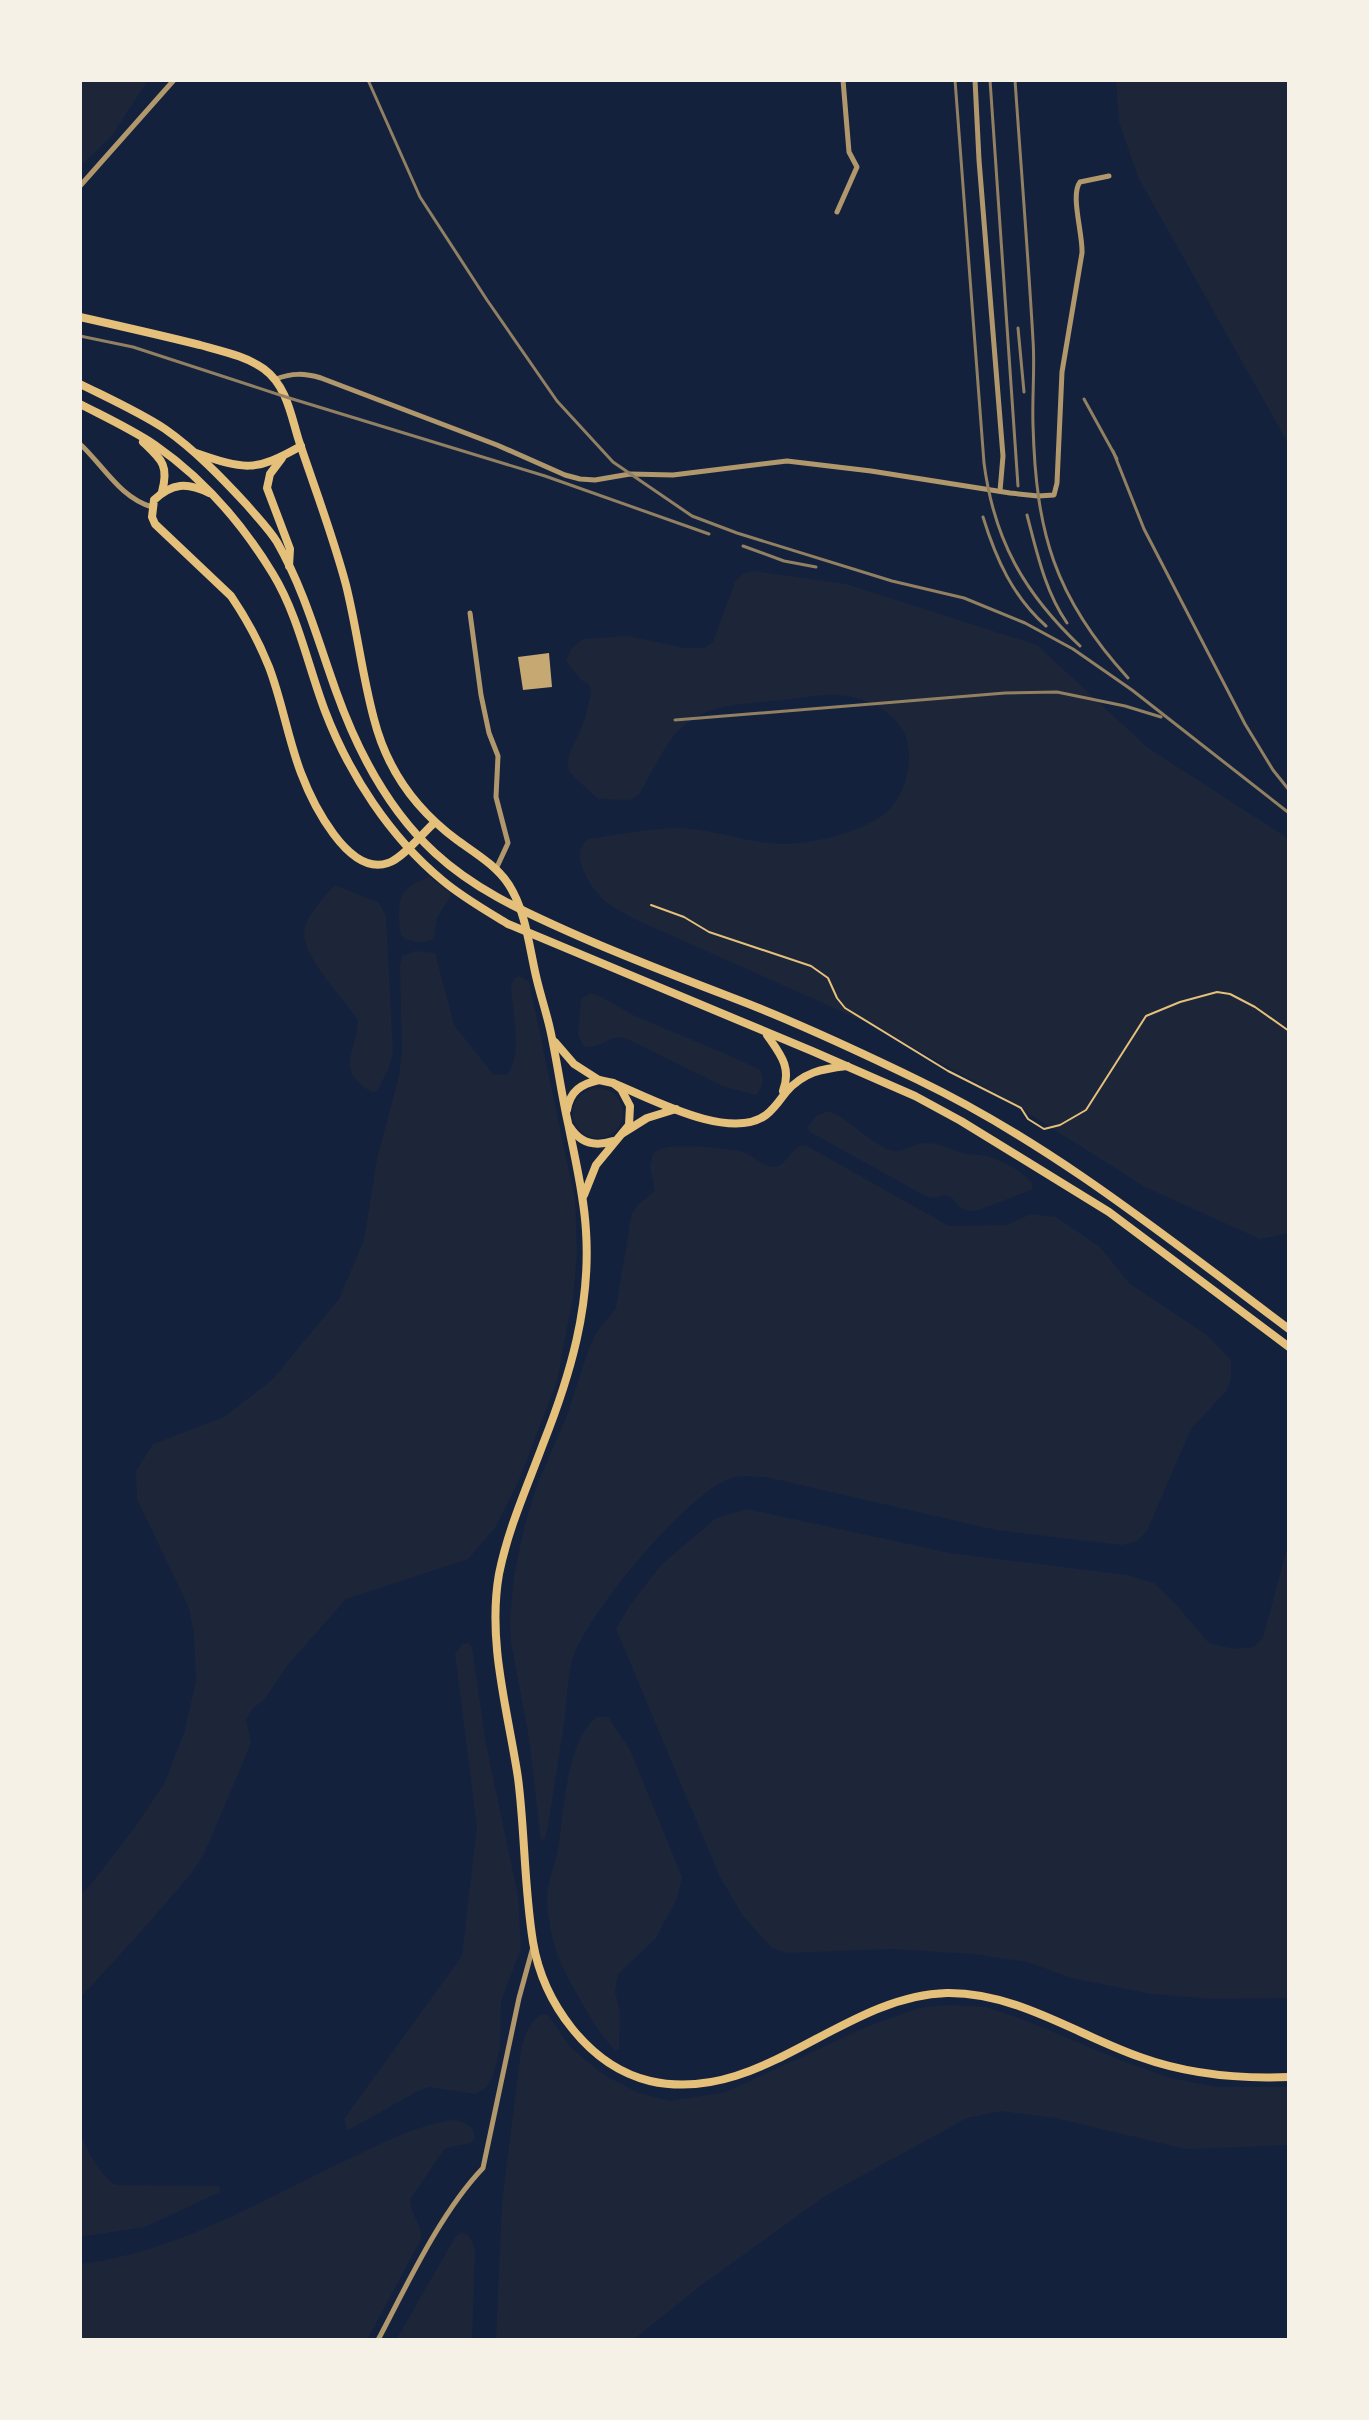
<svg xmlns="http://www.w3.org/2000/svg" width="1369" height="2420" viewBox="0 0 1369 2420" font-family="Barlow,sans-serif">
	<rect width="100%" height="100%" fill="#14213d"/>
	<g fill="#1d2539">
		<polygon points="80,80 148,80 111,137 80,166"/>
		<polygon points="1116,80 1289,80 1289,445 1138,177 1119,122"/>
		<path d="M754,571l92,13 191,61 111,103 141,91v394l-29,6 -115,-52 -144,-91 -129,-71 -240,-107c-7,-5 -16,-8 -23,-14 -16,-11 -43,-51 -20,-65 29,-4 60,-11 90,-11 34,1 70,15 102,16 30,1 94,-14 112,-39 12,-16 16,-31 16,-50 1,-37 -38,-58 -71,-60 -17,-1 -37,3 -54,5 -37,4 -74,3 -103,28 -14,11 -32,50 -42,67l-9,5 -32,-1 -29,-27c-4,-17 6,-28 12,-43 5,-12 8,-26 10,-38l-2,-6 -9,-6 -14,-18 5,-12 12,-10 44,-3 58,12h19l9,-6 22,-60 7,-8z"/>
		<path d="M429,877l21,16v4l-13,21 -3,21c-10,5 -23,4 -33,-3 -2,-12 -5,-36 5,-46 5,-6 16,-9 23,-13z"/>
		<path d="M335,885l44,18 7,13 7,138 -5,16 -11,21 -5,1c-40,-22 -13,-44 -14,-72 -14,-22 -61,-68 -53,-93 3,-12 22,-34 30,-42z"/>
		<path d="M414,951l21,2 19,72 39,49 13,1c18,-16 6,-66 5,-89l3,-7 5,-3 10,6 46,217 2,55 -4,43 -16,84 -38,99 -24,48 -27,31 -122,40 -60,68 -22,33 -11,8 -7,12 5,23 -46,109 -15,23 -52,60 -58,63v-102l12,-13 43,-56 29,-43 20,-51 12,-52 -2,-47 -5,-26 -52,-109 -1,-28 17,-27 71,-27 48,-37 67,-81 25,-59 13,-81 22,-83 3,-24 -2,-87 2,-9z"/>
		<path d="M591,993c17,6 32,18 49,25 40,18 81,32 120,52 4,9 3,18 -4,25l-31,-8 -102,-50c-19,1 -21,11 -39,10l-6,-12 3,-36z"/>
		<circle cx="598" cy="1113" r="25"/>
		<path d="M828,1111c23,8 38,30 62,39 14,4 23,-7 36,-7 12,0 24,6 36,10 8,2 16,1 24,3 15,4 39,16 47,29l-2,5 -55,21c-22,0 -18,-13 -29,-15 -6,-2 -9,2 -14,2 -5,0 -9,-3 -13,-5l-110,-61 -3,-4 9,-12z"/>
		<path d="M802,1145l5,1 142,80 57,-1 25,-11 25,3 44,30 29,36 79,53 23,24v18l-4,12 -36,39 -44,102 -10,10 -16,4 -125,-15 -230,-53c-10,0 -21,-2 -31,0 -43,9 -152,141 -163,184 -5,19 -5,41 -8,61 -6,38 -11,76 -18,114l-5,6 -12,-104 -18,-96 -1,-23 4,-43 10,-48 13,-43 30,-70 21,-64 8,-18 20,-25 16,-95 7,-9 16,-13 -5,-24 3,-13c2,-2 9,-6 11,-6 13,-4 69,0 81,5 10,3 18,14 28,14 13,0 17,-18 29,-22z"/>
		<polygon points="747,1509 950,1553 1127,1575 1154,1583 1171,1599 1209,1643 1233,1649 1254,1647 1263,1637 1289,1541 1289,1998 1211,1999 1152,1994 1072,1978 1027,1962 973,1954 891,1949 787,1953 772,1948 743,1916 720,1877 616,1629 630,1605 661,1565 716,1518"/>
		<polygon points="468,1643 472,1647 485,1739 518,1896 521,1949 501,2001 500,2049 493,2076 486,2088 475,2094 429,2087 418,2091 350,2129 347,2129 344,2119 462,1956 477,1827 455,1654 462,1644"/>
		<path d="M597,1717h11l22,33 52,127 -5,21 -21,40 -38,36 -3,18 5,19 -1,38 -3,1c-15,-9 -54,-81 -60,-99 -5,-17 -9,-37 -9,-54 1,-17 8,-32 11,-48 6,-37 8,-109 39,-132z"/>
		<path d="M947,2005l39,2 36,12 103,43 46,16 45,9h73v58l-103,4 -131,-31 -54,-7 -34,7 -142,78 -126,91 -66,53h-137l6,-137 19,-153c4,-14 7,-28 21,-36l6,1 22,32 34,28 35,18 31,8 56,-9 140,-65 53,-19z"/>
		<path d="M454,2120c10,2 21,6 21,18l-4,5 -26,5 -35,52c1,15 12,24 11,39l-54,101h-287v-76c93,-11 177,-61 260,-101 37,-17 74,-38 114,-43z"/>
		<path d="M80,2133c8,19 18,40 35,52l104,1 1,6 -75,35 -65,10z"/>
		<path d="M462,2232c10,4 11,11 13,20l-3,88h-76l60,-104z"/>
	</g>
	<polygon fill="#c6a872" points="549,653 552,687 523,690 518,657"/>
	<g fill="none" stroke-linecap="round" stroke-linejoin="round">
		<polyline stroke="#e5c07b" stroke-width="2" points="651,905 684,917 709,932 811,966 828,978 837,998 845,1008 948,1071 1021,1108 1028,1119 1044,1129 1060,1125 1086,1110 1146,1016 1180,1002 1217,992 1230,994 1255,1007 1289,1031"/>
		<g stroke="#b1986c" stroke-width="5">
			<polyline points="975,80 979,160 1003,456 1000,491"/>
			<polyline points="80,186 174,80"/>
			<polyline points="837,212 857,167 849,152 843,80"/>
			<path d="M276,379c16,-6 28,-6 45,-1l176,67 68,30 15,4 15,1 35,-6 43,1 114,-14 84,10 139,22 28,3 16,-1 3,-12 5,-111 20,-119c1,-19 -12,-58 -2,-71l29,-6"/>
			<path d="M80,444c23,21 40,54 72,63"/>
			<polyline points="470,613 481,695 489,733 498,756 496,797 508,843 496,869"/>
			<path d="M378,2340c29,-55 62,-127 105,-172l36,-170 14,-51"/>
		</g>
		<g stroke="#e5c07b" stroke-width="8">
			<path d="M80,317c40,9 80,18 120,28 21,6 46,11 64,24 23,17 27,47 35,72 16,48 34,95 47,144 11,44 16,90 28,134 13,51 41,90 83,121 18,13 40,26 52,45 17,27 20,61 27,91 4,18 10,35 14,53 7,31 11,63 18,94 7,36 16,72 18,108 5,75 -16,145 -43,213 -16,43 -35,85 -44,130 -12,68 9,137 19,204 7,54 6,109 15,164 10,60 55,124 117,139 110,25 191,-85 297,-88 69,-1 130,42 193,64 47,17 100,22 149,20"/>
			<polyline points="555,1042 574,1064 599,1080 613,1083 621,1089 630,1106 629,1125 596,1165 584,1195"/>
			<path d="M567,1110c3,-19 14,-26 32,-30"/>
			<path d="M570,1127c10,16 25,20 43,14"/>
		</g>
		<g stroke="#e5c07b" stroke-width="8">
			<path d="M80,384c28,14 59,28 85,45 30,21 57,49 82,76 10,12 22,24 30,37 27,47 41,99 59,149 21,59 52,119 99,162 38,35 83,56 130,77 53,24 108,45 163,66 64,24 128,54 190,84 135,65 252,160 371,249"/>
			<path d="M80,404c25,13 51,25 75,41 49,34 87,78 118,129 25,41 35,92 52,137 24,63 65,126 117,169 20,17 43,30 66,44l304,127 103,45 46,25 148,91 180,135"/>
			<path d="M143,442c19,18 26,23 19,50"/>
			<path d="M196,453c49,17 59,19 105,-7"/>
			<polyline points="282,458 270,474 267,488 290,549 289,566"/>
			<path d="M209,493c-22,-11 -37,-10 -55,7l-2,17 3,7 76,72c15,22 28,46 38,71 13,34 19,72 32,106 11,29 47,104 87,90 14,-4 35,-30 46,-40"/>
			<path d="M767,1035c13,19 25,32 16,56"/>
			<path d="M613,1083c37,15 117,59 153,32 8,-6 14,-15 20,-23 18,-20 35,-23 61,-26"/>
			<polyline points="623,1133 647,1118 676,1109"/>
		</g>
		<g stroke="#918062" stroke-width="3">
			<polyline points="368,80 420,197 487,300 557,401 613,462 692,516 737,533 892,581 964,598 1025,623 1073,649 1132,690 1289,813"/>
			<path d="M955,80l29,383c10,77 40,130 96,183"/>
			<polyline points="990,80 1018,486"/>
			<path d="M1015,80c6,87 13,173 18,260 2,28 -1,56 0,85 3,107 21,172 95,253"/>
			<polyline points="1018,328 1024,392"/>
			<polyline points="80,336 133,347 286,397 545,476 709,534"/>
			<polyline points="1084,399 1117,459"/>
			<polyline points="1113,451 1144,529 1245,724 1273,770 1289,790"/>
			<path d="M1027,515c10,38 18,76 40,108"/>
			<path d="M983,517c13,42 30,80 63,109"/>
			<polyline points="743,546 784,561 816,567"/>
			<polyline points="675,720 1005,693 1057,692 1125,706 1161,717"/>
		</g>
	</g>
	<rect width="1369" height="2420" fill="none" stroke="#f6f1e7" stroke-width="164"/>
</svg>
